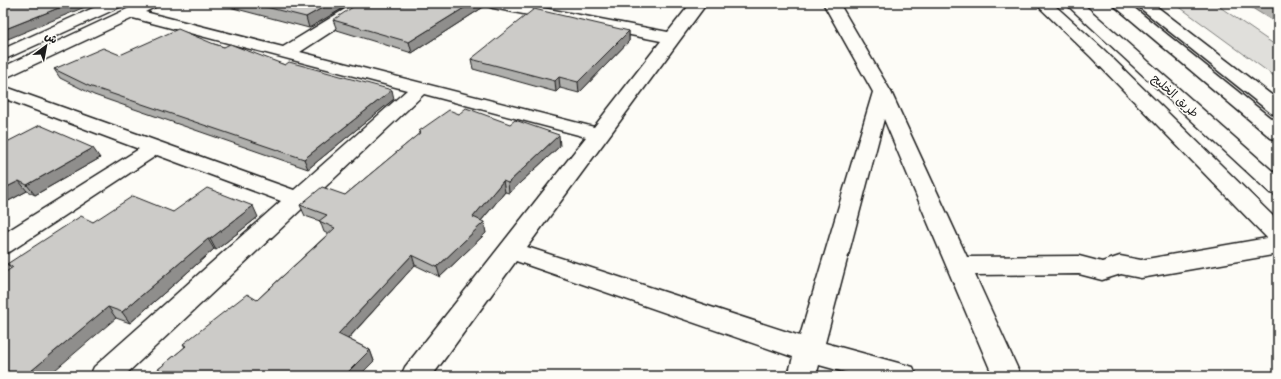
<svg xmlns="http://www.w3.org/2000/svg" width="1281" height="379" viewBox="0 0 1281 379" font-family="'Playpen Sans','Playpen Sans Arabic',sans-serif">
	<rect width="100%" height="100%" fill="#fdfcf7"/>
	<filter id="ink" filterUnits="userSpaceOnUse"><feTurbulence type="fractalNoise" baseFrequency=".025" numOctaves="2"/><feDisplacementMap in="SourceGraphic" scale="8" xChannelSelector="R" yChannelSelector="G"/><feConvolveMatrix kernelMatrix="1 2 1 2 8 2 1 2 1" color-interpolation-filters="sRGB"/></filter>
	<g filter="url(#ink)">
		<polygon fill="#e0dfdb" stroke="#7e7e7c" points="1174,3 1214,3 1278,47 1278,79"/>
		<polygon fill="#b7b6b2" stroke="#797876" points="1244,3 1278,3 1278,24"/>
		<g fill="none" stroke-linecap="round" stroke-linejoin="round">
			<defs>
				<g id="street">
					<polygon points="104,3 125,3 122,6 3,60 3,49"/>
					<polygon points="140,3 160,3 157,6 145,12 283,47 355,3 374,3 371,6 300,52 594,127 661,41 493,8 488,6 485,3 517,3 668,32 691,3 707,3 527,247 800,336 873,92 823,3 839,3 891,92 967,257 1079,256 1102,262 1120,256 1141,260 1278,236 1278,254 1141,278 1121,274 1102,280 1079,274 975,275 1021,376 993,376 884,119 825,343 913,367 917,376 859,376 819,365 816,376 788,376 793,357 516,261 432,376 401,376 405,367 586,137 424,94 124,376 90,376 94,367 281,201 157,155 11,251 3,254 3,234 139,149 3,98 3,86 294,190 407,90 133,18 3,79 3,67"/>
				</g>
				<g id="secondary">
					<polygon points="1035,3 1052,3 1103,49 1278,221 1278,243 1270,241 1091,57"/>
					<polygon points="1134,3 1152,3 1278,100 1278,115 1271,113"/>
				</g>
				<g id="primary">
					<polygon points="1065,3 1082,3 1278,176 1278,195 1270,193"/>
					<polygon points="1111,3 1128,3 1278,124 1278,140 1271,138"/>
				</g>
			</defs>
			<use href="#street" stroke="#1c1c1c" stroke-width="3"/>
			<use href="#secondary" stroke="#1c1c1c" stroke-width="3"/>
			<use href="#primary" stroke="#1c1c1c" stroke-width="3"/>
			<use href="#street" fill="#fdfcf7" fill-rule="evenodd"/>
			<use href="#secondary" fill="#fdfcf7" fill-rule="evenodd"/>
			<use href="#primary" fill="#fdfcf7" fill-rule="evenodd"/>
		</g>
		<g fill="#afafac" stroke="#1c1c1c">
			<polygon points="214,3 352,3 309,28"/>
			<polygon points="406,3 485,3 485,6 412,53 337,30 333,20 403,5"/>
			<polygon points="629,31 629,41 579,93 560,88 556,92 473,69 471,59"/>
			<polygon points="214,44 285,65 394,99 308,169 94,95 60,78 54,69 120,55"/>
			<polygon points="459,114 560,146 509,193 505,192 481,221 486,233 440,277 415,265 348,339 370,350 374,361 359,376 150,376 185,347 183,344 257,300 328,234 324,232 320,221 305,216 300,205 345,195 420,133 419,131"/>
			<polygon points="3,144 100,158 35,195 27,191 3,204"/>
			<polygon points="173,212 258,217 216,250 214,249 130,323 116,318 11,269 7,264 93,222"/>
		</g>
		<g fill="#8f8e8c" stroke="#1c1c1c">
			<polygon points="71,3 91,3 92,4 3,41 3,30"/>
			<polygon points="331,3 352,3 309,28 306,17"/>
			<polygon points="472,3 485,3 485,6 412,53 409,42"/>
			<polygon points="629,31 629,41 579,93 578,82"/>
			<polygon points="559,77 560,88 556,92 555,81"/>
			<polygon points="392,90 394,99 308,169 304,159"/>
			<polygon points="559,135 560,146 509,193 508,183"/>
			<polygon points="93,148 100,158 35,195 27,185"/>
			<polygon points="19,181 27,191 3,204 3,189"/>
			<polygon points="503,181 505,192 475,228 473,217"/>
			<polygon points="253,206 258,217 216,250 210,239"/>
			<polygon points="484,222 486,233 440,277 437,267"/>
			<polygon points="208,239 214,249 130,323 122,312"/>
			<polygon points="412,255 415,265 343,344 338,334"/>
			<polygon points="108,307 116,318 48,376 25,376"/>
			<polygon points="370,350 374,361 359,376 344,376"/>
		</g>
		<g fill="#cccbc8" stroke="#1c1c1c">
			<polygon points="3,3 71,3 3,30"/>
			<polygon points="250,3 331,3 306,17"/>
			<polygon points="359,3 395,3 403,5 406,3 472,3 409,42 333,20"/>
			<polygon points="534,9 629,31 578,82 559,77 555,81 471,59"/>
			<polygon points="178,29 214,44 224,47 230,44 285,65 289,62 392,90 304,159 89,86 54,69 103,48 120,55"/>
			<polygon points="466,108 510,124 515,120 559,135 508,183 503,181 473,217 484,222 437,267 412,255 338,334 370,350 344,376 150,376 186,346 183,344 247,294 257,300 335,228 319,221 327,215 300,205 322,187 345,195 421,132 419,131 449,110 459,114"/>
			<polygon points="40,125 93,148 27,185 19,181 3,189 3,144"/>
			<polygon points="207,188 253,206 210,239 208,239 122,312 108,307 25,376 3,376 3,274 13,267 7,264 81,216 93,222 133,196 173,212"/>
		</g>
	</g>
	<g text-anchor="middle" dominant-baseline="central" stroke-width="3" stroke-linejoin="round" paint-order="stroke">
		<g font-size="12" fill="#1c1c1c" stroke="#fdfcf7">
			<text transform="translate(1176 95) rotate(42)">طريق الخليج</text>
		</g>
	</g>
	<rect width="1281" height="379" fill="none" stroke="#fdfcf7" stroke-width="16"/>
	<rect x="8" y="8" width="1265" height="363" fill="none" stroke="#1c1c1c" stroke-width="1.5" filter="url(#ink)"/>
	<g transform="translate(46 46) rotate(32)" stroke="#fdfcf7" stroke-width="3" paint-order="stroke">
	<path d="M0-3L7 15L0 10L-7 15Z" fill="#1c1c1c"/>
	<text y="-6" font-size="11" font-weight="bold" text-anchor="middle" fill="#1c1c1c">ش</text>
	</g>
</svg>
